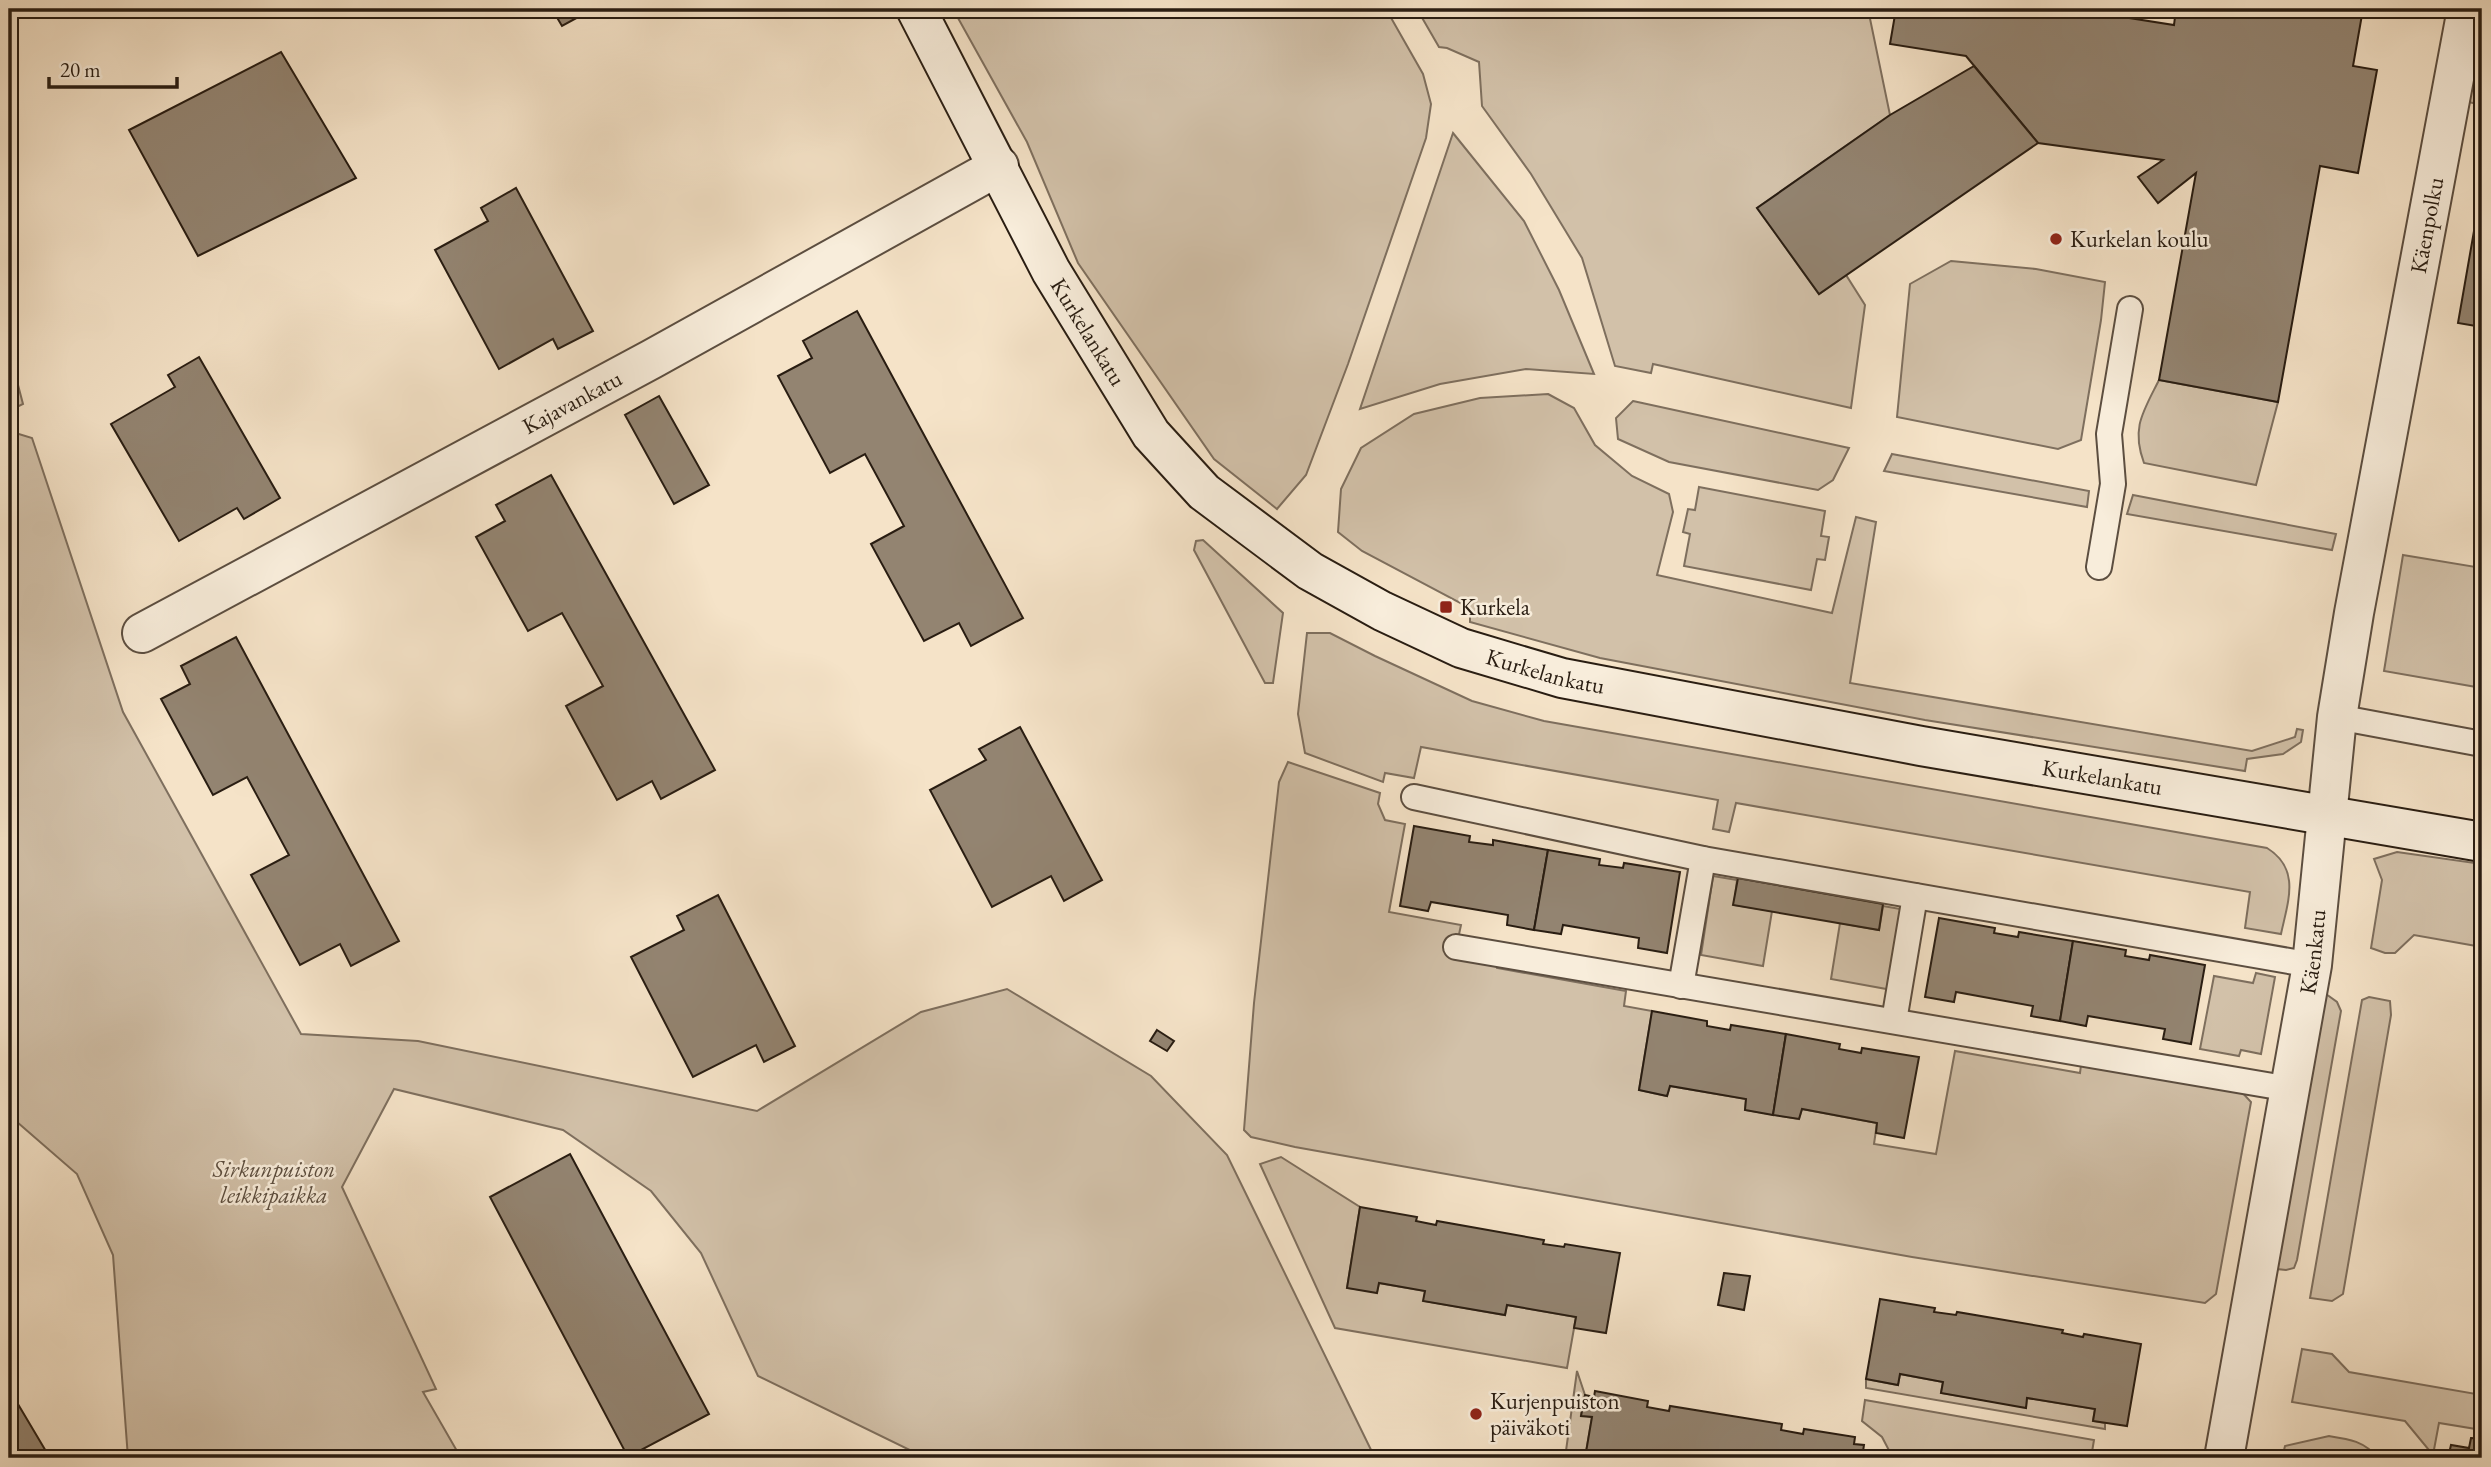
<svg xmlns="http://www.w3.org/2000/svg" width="2491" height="1467" viewBox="0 0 2491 1467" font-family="'EB Garamond',serif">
	<rect width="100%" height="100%" fill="#f5e3c8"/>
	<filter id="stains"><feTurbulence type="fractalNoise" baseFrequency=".00286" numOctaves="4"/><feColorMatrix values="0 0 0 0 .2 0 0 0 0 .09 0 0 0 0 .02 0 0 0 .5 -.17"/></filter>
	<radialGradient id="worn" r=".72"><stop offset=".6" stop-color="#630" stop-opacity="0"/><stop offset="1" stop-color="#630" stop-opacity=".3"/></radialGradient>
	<g fill="#d2c1a9" stroke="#7e6f5e" stroke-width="2">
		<polygon points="953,9 1386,9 1423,74 1431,104 1426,138 1348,364 1306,475 1277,509 1214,459 1078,263 1027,142"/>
		<polygon points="1417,9 1868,9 1890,115 1757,208 1819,294 1846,275 1865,305 1851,408 1653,364 1651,373 1615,366 1582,258 1531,174 1482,106 1479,62 1447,48 1439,47"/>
		<polygon points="2482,9 2482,105 2464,101"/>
		<polygon points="1453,133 1524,221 1559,290 1594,374 1526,369 1440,384 1360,409"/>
		<polygon points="1951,261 2036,269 2105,282 2101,320 2081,440 2058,449 1897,417 1910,284"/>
		<polygon points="9,305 18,385 23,404 9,411"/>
		<path d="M2159,380l119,22 -22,83 -112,-22c-13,-35 -1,-51 15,-83z"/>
		<polygon points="1548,394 1574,408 1595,445 1632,476 1669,494 1673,512 1657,575 1832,613 1856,517 1876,522 1850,683 2252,751 2295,737 2297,729 2303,730 2301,742 2283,754 2247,759 2245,771 1925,720 1600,658 1470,622 1470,608 1362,551 1338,532 1341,489 1361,448 1414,414 1480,398"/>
		<polygon points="1633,401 1849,448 1833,480 1818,490 1669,462 1618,439 1616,418"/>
		<polygon points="9,431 32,438 123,712 301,1034 418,1041 757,1111 921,1012 1007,989 1151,1076 1227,1155 1375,1458 926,1458 758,1376 701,1253 651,1191 563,1130 394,1089 342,1187 436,1389 423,1392 461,1458 128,1458 113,1255 77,1174 9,1115"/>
		<polygon points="1892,454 2089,491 2087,507 1884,471"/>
		<polygon points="1699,487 1825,511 1821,536 1829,537 1825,560 1817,559 1811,590 1684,566 1690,534 1683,532 1688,509 1695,510"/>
		<polygon points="2133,495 2336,534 2332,550 2127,514"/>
		<polygon points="1203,540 1283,613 1273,683 1265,683 1194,550 1196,541"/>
		<polygon points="2403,555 2482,568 2482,688 2384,671"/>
		<path d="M1307,633h23l45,23 97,45 72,20 723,127c34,21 21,53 14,86l-36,-6 5,-36 -514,-89 -7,29 -16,-3 5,-29 -297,-53 -7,31 -29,-5 -2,9 -78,-29 -7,-39z"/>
		<polygon points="1288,762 1380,793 1378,804 1385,820 1405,824 1389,912 1461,925 1455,953 1497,961 1497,968 1626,991 1624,1006 1652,1011 1639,1090 1667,1096 1670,1086 1746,1099 1745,1110 1799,1119 1802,1109 1877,1123 1874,1144 1936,1154 1955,1051 2080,1073 2082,1057 2239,1089 2251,1102 2216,1294 2205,1303 1912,1257 1295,1147 1251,1137 1244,1130 1254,1003 1279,782"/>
		<polygon points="2397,852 2482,864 2482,947 2414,935 2395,953 2385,953 2371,948 2382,880 2374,859"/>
		<polygon points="1713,876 1737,880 1734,905 1772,911 1763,966 1701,955"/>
		<polygon points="1883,906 1906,910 1892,990 1831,979 1840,923 1879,930"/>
		<polygon points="2256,973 2275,977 2261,1054 2241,1050 2239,1056 2200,1049 2214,976 2253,983"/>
		<polygon points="2326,994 2337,1002 2341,1011 2297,1260 2294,1268 2286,1270 2277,1269"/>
		<polygon points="2369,997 2390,1001 2391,1015 2343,1294 2332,1301 2310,1298 2362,1000"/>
		<polygon points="1281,1157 1360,1207 1347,1288 1377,1292 1379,1283 1425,1291 1424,1301 1505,1315 1507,1305 1576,1317 1567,1368 1335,1328 1260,1164"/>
		<polygon points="2302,1349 2332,1354 2349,1372 2482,1395 2482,1430 2439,1423 2433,1455 2405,1421 2292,1402"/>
		<polygon points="1577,1371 1585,1395 1581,1415 1592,1417 1585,1458 1565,1458"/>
		<polygon points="1900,1374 1943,1382 1941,1393 2026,1407 2027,1398 2095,1409 2093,1421 2105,1423 2105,1429 1866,1388 1866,1379 1898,1385"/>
		<polygon points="1865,1400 2094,1440 2091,1458 1893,1458 1882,1437 1862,1421"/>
		<path d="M2329,1436c20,3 35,5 49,22h-96l3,-12z"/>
	</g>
	<g fill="#938471" stroke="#291d12" stroke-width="2">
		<polygon points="552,9 593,9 562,26"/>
		<polygon points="1896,9 2072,9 2174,25 2176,9 2363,9 2353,66 2377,70 2358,173 2320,166 2278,402 2159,380 2196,173 2158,203 2138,177 2163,160 2038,143 1966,56 1890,44"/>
		<polygon points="281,52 356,178 198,256 129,130"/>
		<polygon points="1974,66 2038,143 1819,294 1757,208 1890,115"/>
		<polygon points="2482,185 2482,327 2458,323"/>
		<polygon points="516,188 593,331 558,349 553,339 499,369 435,250 488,221 481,208"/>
		<polygon points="857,311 1023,618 971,646 959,623 924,641 871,544 904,526 865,454 830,473 778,376 812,358 803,341"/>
		<polygon points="199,357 280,498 244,519 237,508 179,541 111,424 175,387 168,375"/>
		<polygon points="659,396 709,485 674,504 625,415"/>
		<polygon points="551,475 715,770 661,799 652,781 617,800 566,706 603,686 562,613 528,631 476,537 505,521 496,505"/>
		<polygon points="236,637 399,941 351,966 340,944 300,965 251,875 289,855 247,777 213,795 161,699 190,684 181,666"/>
		<polygon points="1020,727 1102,880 1064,901 1051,876 992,907 930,790 986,760 979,749"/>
		<polygon points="1414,826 1470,836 1469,842 1493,845 1493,840 1548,850 1534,930 1507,925 1508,915 1431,902 1428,911 1400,906"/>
		<polygon points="1548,850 1600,859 1599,865 1623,868 1624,863 1680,872 1667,953 1638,948 1639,938 1563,925 1561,934 1534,930"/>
		<polygon points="1738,878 1883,904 1879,930 1733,905"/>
		<polygon points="718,895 795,1046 764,1062 756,1045 693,1077 631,957 684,930 677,916"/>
		<polygon points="1939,918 1995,928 1994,933 2018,937 2019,932 2073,941 2060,1021 2031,1016 2033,1006 1956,992 1954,1002 1925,997"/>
		<polygon points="2073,941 2126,950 2125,956 2149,960 2150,955 2205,965 2191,1044 2163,1039 2165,1029 2088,1016 2086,1026 2060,1021"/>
		<polygon points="1652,1011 1707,1021 1707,1026 1730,1030 1731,1025 1786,1034 1773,1115 1745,1110 1746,1099 1670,1086 1667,1096 1639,1090"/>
		<polygon points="1157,1030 1174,1041 1167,1051 1150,1041"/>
		<polygon points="1786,1034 1840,1044 1839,1049 1861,1053 1862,1048 1919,1057 1904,1138 1876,1133 1877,1123 1802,1109 1799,1119 1773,1115"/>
		<polygon points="570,1154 709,1414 628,1457 490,1197"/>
		<polygon points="1360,1207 1417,1217 1416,1221 1436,1225 1437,1221 1544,1240 1543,1244 1564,1247 1565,1244 1620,1253 1606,1333 1574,1328 1576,1317 1507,1305 1505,1315 1423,1301 1425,1291 1379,1283 1377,1293 1347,1288"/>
		<polygon points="1724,1273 1750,1276 1744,1310 1718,1305"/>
		<polygon points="1880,1299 1935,1308 1934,1312 1956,1315 1957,1312 2063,1330 2062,1333 2083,1337 2084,1334 2141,1344 2127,1426 2093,1421 2095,1409 2027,1398 2026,1408 1941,1393 1943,1382 1900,1374 1898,1385 1866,1379"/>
		<polygon points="9,1389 50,1458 9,1458"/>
		<polygon points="1595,1391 1648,1401 1647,1407 1669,1411 1670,1406 1782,1424 1781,1430 1803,1434 1804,1429 1855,1437 1854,1444 1864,1445 1862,1458 1585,1458 1592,1417 1581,1416 1585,1395 1594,1397"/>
		<polygon points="2471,1438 2482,1439 2482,1458 2448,1458 2451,1445 2469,1448"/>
	</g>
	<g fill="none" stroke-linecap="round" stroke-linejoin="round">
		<defs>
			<g id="lane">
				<polyline points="2099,567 2113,484 2109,434 2130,309"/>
				<polyline points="2337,717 2482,744"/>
				<polyline points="1414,797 1703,859 2312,965"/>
				<polyline points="1456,947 2290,1089"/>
				<polyline points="1681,986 1703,859"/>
				<polyline points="1894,1021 1915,896"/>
			</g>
			<g id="street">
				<path id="s1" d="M142,633l510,-274 347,-193"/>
				<path id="s2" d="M2224,1458l88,-493 25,-248 17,-104 113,-604"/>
			</g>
			<g id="secondary">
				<path id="s3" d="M916,9l135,262 100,163 53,58 106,79 72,40 79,37 101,30 359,68 561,96"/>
			</g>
		</defs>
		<use href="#lane" stroke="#5c4e40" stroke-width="28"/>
		<use href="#street" stroke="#5c4e40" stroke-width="42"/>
		<use href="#secondary" stroke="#291d12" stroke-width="42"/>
		<use href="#lane" stroke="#f8eddb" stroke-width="24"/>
		<use href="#street" stroke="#f8eddb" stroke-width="38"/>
		<use href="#secondary" stroke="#f8eddb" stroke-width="38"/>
	</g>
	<g fill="#8f2418" stroke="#f8eddb" stroke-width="2.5">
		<circle cx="2056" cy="239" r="7"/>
		<rect x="1439" y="600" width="14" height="14" rx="3.5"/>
		<circle cx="1476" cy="1414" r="7"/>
	</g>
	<g text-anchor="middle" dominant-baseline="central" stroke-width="5" stroke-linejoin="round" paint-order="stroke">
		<g font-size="23" fill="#291d12" stroke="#f8eddb">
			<text stroke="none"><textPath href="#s2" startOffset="1250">Käenpolku</textPath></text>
			<text stroke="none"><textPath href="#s3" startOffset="366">Kurkelankatu</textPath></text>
			<text stroke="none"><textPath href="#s1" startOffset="488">Kajavankatu</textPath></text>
			<text stroke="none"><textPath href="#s3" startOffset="954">Kurkelankatu</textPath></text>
			<text stroke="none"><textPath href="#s3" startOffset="1521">Kurkelankatu</textPath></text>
			<text stroke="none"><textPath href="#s2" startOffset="514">Käenkatu</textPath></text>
		</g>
		<g font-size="23" fill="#291d12" stroke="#f8eddb" text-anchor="start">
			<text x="2070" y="239">Kurkelan koulu</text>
			<text x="1460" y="607">Kurkela</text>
			<text x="1490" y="1401">Kurjenpuiston<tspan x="1490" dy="26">päiväkoti</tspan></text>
		</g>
		<g font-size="23" font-style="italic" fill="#5c4e3f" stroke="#f8eddb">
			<text x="274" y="1169">Sirkunpuiston<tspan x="274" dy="26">leikkipaikka</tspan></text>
		</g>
	</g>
	<rect width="2491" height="1467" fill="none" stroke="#f5e3c8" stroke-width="35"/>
	<rect x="10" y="10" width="2470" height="1446" fill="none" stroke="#291d12" stroke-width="3.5"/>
	<rect x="18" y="18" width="2456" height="1432" fill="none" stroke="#291d12" stroke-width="2"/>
	<path d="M49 77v10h128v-10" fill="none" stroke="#291d12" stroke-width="3.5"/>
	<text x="60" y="77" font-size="21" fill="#291d12" stroke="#f8eddb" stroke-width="5" paint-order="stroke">20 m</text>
	<rect width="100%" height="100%" filter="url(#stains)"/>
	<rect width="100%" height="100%" fill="url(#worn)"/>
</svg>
